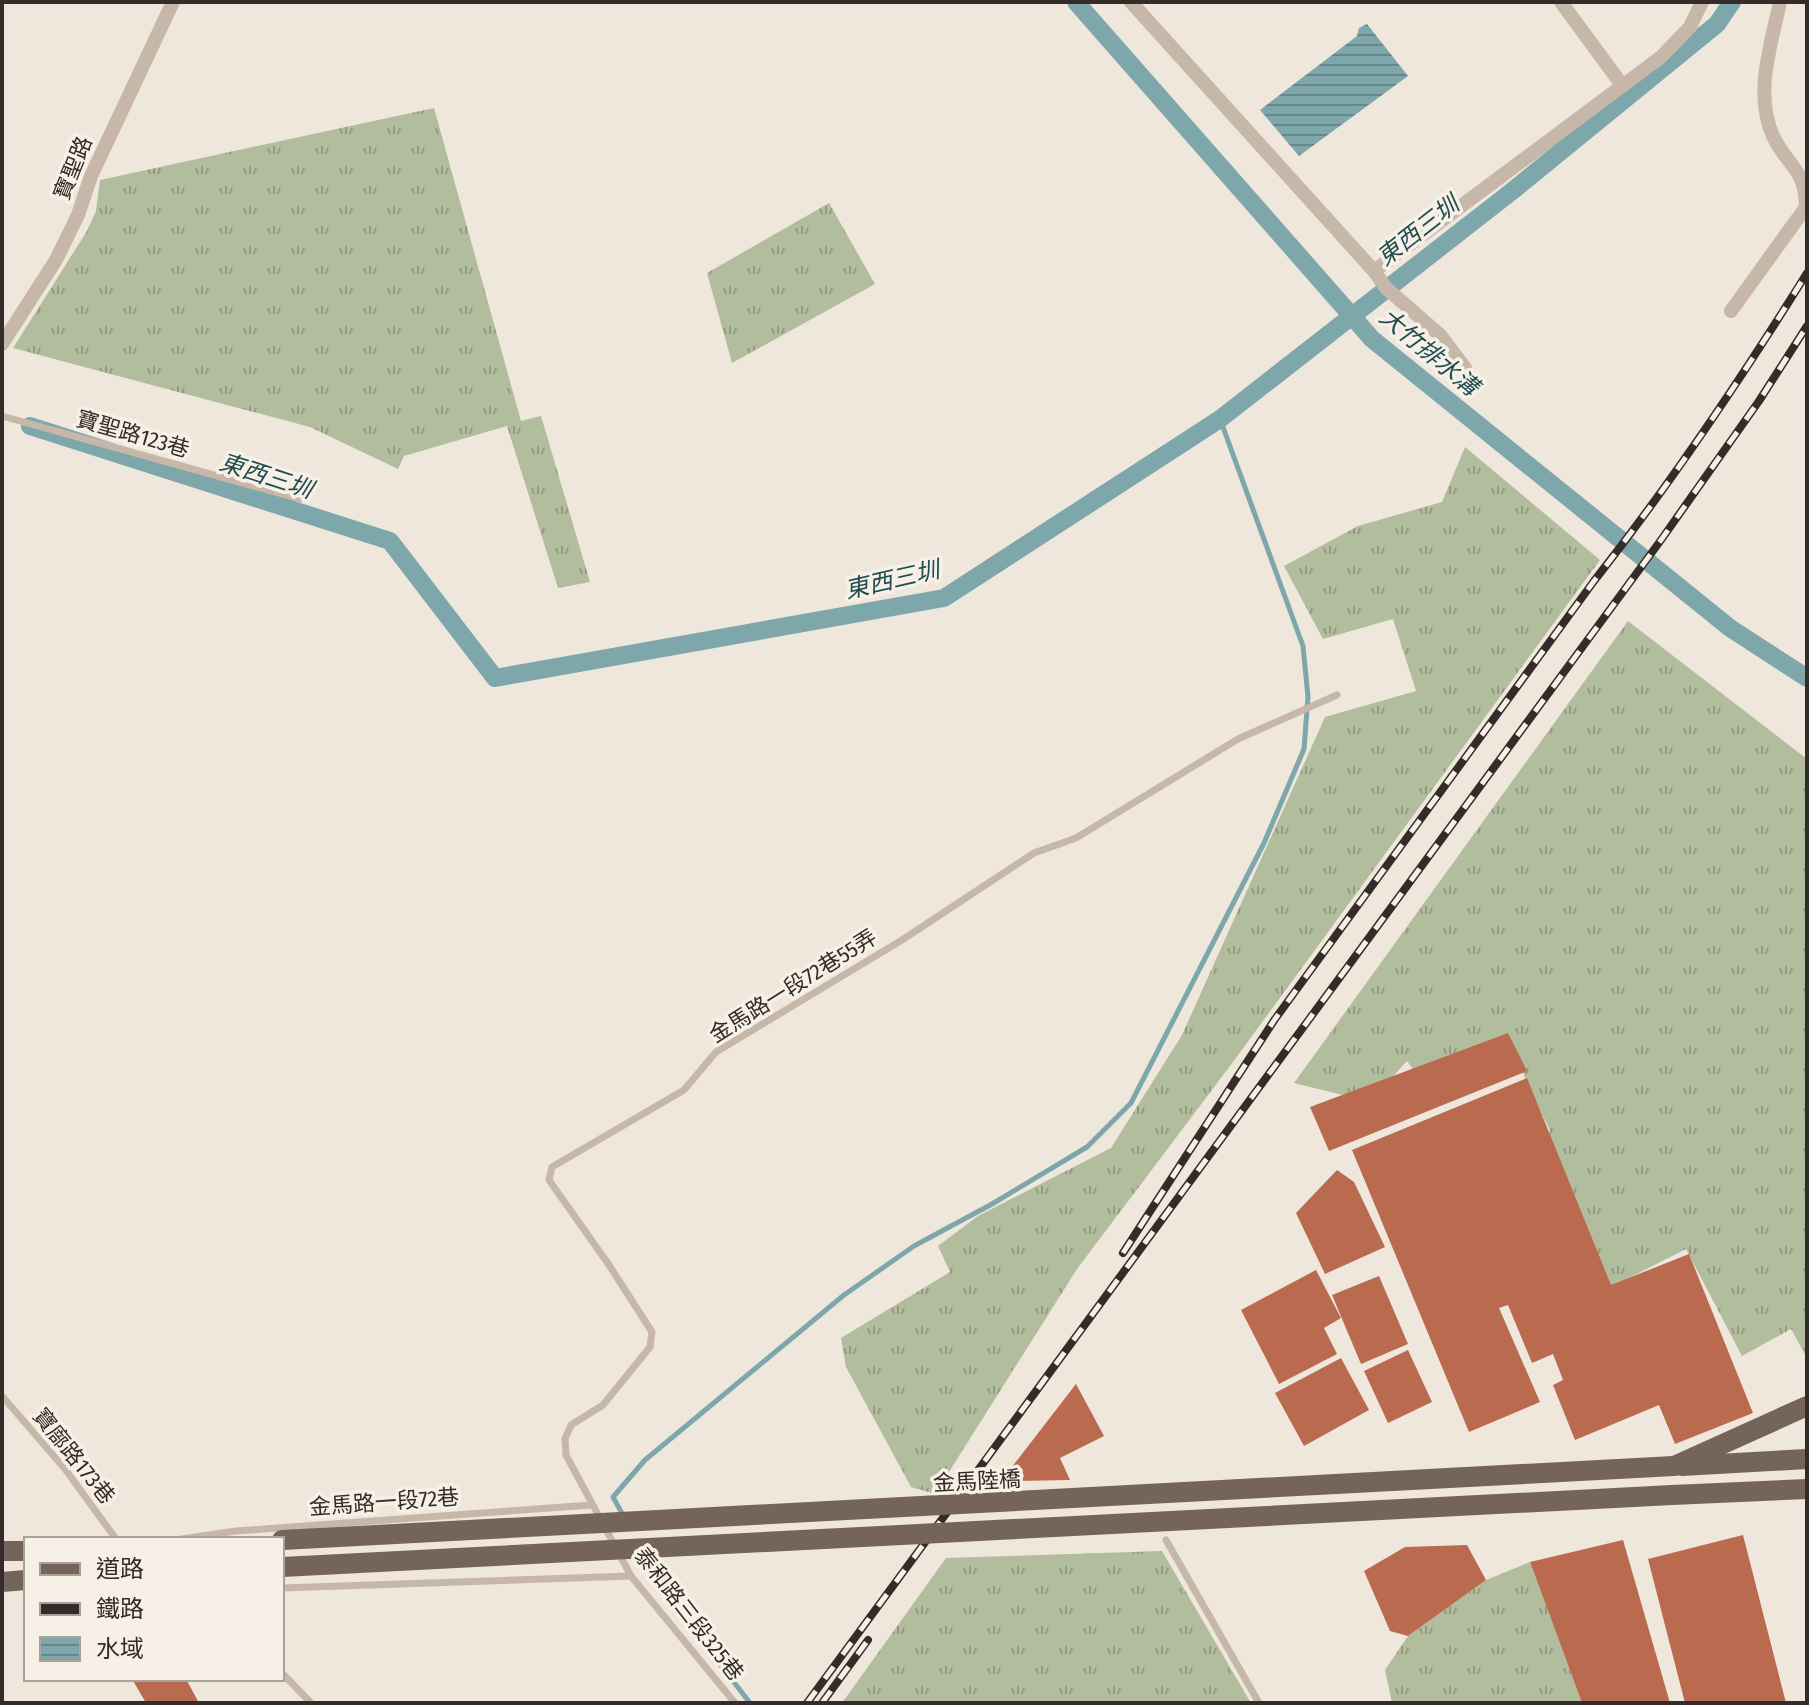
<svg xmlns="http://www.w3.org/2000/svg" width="1809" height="1705" viewBox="0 0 1809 1705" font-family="'Fira Sans Condensed','Noto Sans TC',sans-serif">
	<defs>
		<pattern id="grass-tufts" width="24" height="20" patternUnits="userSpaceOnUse" patternTransform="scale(2)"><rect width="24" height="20" fill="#b2bd9d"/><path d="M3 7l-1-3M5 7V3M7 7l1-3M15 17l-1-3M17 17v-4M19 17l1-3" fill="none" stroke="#929a80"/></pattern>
		<pattern id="water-rules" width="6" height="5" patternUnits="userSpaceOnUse" patternTransform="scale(2)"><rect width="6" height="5" fill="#7da7aa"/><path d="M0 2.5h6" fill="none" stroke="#67888a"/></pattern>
	</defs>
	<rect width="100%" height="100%" fill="#efe6dc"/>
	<g fill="url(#grass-tufts)">
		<polygon points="434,108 521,421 541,416 590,582 558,588 507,426 404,456 398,469 310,427 13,348 87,231 96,211 100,180"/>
		<polygon points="829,203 875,284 732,363 707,273"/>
		<polygon points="1465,447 1600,560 1233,1062 1077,1269 935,1494 911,1487 846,1367 841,1338 950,1272 938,1246 978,1216 1111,1148 1182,1035 1325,717 1416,691 1393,619 1323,639 1284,566 1358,526 1442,502"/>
		<polygon points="1628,621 1807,759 1807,1358 1791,1329 1742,1356 1686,1249 1601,1292 1539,1150 1550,1131 1516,1058 1415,1072 1407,1061 1386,1084 1355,1098 1294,1083"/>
		<polygon points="1162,1551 1251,1703 842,1703 946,1558"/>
		<polygon points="1530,1562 1582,1703 1392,1703 1385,1670 1408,1636 1486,1580"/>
	</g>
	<polygon fill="url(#water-rules)" points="1367,24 1408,76 1299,156 1260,110 1357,36 1359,28"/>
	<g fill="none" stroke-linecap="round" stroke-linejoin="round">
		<g stroke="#7da7aa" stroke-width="5">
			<polyline points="624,1517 613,1497 645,1460 844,1295 914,1246 992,1204 1087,1147 1131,1103 1264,843 1304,749 1308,697 1303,646 1220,419"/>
			<polyline points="645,1554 669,1598 750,1703"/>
		</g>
		<g stroke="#7da7aa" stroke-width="18">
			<polyline points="1076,2 1372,339 1730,628 1807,678"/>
			<polyline points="30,426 390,541 495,678 944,598 1220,419 1511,192 1717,24 1732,2"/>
		</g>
	</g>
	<g fill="#ba6a4e">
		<polygon points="1508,1033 1527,1071 1329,1151 1310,1107"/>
		<polygon points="1527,1078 1611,1285 1689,1254 1753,1413 1675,1444 1659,1405 1575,1440 1553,1385 1563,1380 1553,1354 1532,1363 1508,1305 1499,1308 1540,1402 1469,1432 1352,1150"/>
		<polygon points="1337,1170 1354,1182 1385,1247 1325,1274 1296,1213"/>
		<polygon points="1316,1270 1341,1318 1324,1328 1337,1354 1279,1384 1241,1310"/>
		<polygon points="1379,1276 1408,1344 1361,1364 1332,1295"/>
		<polygon points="1408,1350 1432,1402 1388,1423 1364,1371"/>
		<polygon points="1341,1358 1369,1410 1304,1446 1275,1393"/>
		<polygon points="1076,1384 1104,1436 1060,1458 1070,1480 1012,1481 1008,1472"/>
		<polygon points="1743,1535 1786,1703 1685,1703 1648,1559"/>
		<polygon points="1623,1540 1670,1703 1582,1703 1530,1562"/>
		<polygon points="1467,1545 1486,1580 1408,1636 1390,1631 1364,1571 1405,1547"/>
		<polygon points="132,1679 186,1679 199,1703 146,1703"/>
	</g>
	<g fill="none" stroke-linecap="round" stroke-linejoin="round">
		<g stroke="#c6b7a9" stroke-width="7">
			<polyline points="2,416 300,499"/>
			<polyline points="2,1396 65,1469 116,1539"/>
			<polyline points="181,1539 236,1531 591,1505"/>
			<polyline points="1166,1540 1259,1703"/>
			<polyline points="282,1588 631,1576"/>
			<polyline points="282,1673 311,1703"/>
			<polyline points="735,1703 631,1576 566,1455 565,1439 571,1425 603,1405 650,1347 652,1332 609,1265 549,1180 552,1167 684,1090 716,1052 902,940 1034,853 1076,838 1238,739 1337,695"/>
		</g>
		<g stroke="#c6b7a9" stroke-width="14">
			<polyline points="1131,2 1374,271 1386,288 1440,335 1465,368"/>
			<polyline points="1561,2 1622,85"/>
			<polyline points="1374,271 1661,57 1690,27 1702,2"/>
			<path d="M1731,311l75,-104c0,-38 -19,-41 -33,-71 -19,-42 -2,-91 7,-134"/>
			<polyline points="2,344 56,260 78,215 91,176 173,2"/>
		</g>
		<g stroke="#74645a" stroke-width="20">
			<polyline points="1674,1466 1807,1406"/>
			<polyline points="1682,1466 1807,1459"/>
			<polyline points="1672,1495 1807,1489"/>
			<polyline points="2,1551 26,1551"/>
			<polyline points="2,1582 26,1580"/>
		</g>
		<defs>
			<g id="rail">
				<path d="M1123,1253l152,-234 319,-438c77,-98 147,-202 213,-308"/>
				<polyline points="807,1703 1661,540 1759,401 1807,326"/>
				<polyline points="822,1703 868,1640"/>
			</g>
		</defs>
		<use href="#rail" stroke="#342c28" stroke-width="8"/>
		<use href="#rail" stroke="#f7f0e7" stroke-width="5" stroke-dasharray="15" stroke-linecap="butt"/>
		<g stroke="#74645a" stroke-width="20">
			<polyline points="282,1540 1674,1466"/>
			<polyline points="282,1567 1672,1495"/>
		</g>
	</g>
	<g text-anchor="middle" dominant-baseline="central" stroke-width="7" stroke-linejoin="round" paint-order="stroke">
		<g font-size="22" fill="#342c28" stroke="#f7f0e7">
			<text transform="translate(73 168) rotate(-68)">寶聖路</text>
			<text transform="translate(133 434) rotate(16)">寶聖路123巷</text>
			<text transform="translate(793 986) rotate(-32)">金馬路一段72巷55弄</text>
			<text transform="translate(74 1456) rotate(51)">寶廍路173巷</text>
			<text transform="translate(977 1481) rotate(-3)">金馬陸橋</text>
			<text transform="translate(384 1502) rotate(-4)">金馬路一段72巷</text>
			<text transform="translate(689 1614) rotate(52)">泰和路三段325巷</text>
		</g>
		<g font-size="24" font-style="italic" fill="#214d51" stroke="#f7f0e7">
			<text transform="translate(1418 231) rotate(-38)">東西三圳</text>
			<text transform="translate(1429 352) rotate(40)">大竹排水溝</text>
			<text transform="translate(266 476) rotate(18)">東西三圳</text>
			<text transform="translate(892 580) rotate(-13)">東西三圳</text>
		</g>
	</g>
	<rect width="1809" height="1705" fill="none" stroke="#342c28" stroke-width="8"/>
	<rect x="24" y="1537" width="260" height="144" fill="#f7f0e7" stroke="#a9a29b" stroke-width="2"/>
	<rect x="40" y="1563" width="40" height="12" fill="#74645a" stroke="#a9a29b" stroke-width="2"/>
	<text x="96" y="1577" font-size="24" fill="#342c28">道路</text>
	<rect x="40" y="1603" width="40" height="12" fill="#342c28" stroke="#a9a29b" stroke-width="2"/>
	<text x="96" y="1617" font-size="24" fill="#342c28">鐵路</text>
	<rect x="40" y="1637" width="40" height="24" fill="url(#water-rules)" stroke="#a9a29b" stroke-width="2"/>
	<text x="96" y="1657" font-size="24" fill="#342c28">水域</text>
</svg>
